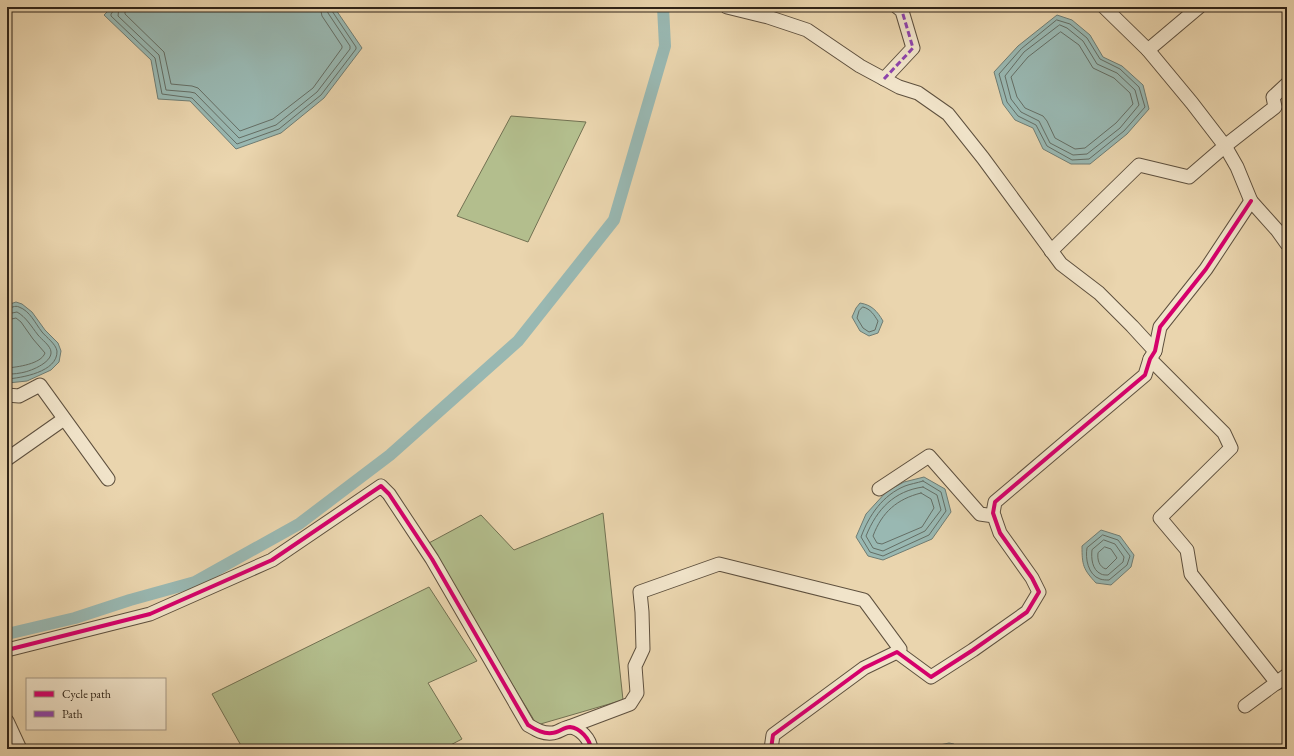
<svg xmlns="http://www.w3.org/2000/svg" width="1294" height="756" viewBox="0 0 1294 756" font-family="'EB Garamond',serif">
	<rect width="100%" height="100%" fill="#ead5ae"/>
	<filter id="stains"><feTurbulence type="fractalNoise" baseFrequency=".005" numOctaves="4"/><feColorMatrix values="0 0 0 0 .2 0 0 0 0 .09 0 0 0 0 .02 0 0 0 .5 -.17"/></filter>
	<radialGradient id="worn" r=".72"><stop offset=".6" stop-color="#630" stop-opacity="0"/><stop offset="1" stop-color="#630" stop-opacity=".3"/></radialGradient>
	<g fill="#b3be8d" stroke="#727152">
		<polygon points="511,116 586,122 528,242 457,216"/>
		<polygon points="603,513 623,700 537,725 427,544 481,515 514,550"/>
		<polygon points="429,587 477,661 428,683 462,739 443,749 243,749 212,694"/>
	</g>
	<g fill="#99b8b2" stroke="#6f7d74">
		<polygon points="112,7 334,7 362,48 324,98 281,133 236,149 190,101 158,99 151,60 104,15"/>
		<polygon points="1057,15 1072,20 1090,35 1103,57 1122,66 1143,85 1149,109 1127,134 1090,164 1071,164 1043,149 1033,128 1015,120 1003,104 994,72 1018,46"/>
		<polygon points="16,302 22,304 32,312 45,330 58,343 61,351 59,362 51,370 27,381 8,383 7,383 7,305"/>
		<path d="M860,303c12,2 17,8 23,18l-5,12 -9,3 -9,-5 -8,-14 4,-9z"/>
		<polygon points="924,477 945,489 951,512 932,539 883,560 868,556 856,537 866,514 887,491 904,482"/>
		<path d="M1101,530l19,6 14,19 -3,12 -20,18 -15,-2c-13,-14 -14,-18 -14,-37z"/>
		<polygon points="949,743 954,744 957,749 932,749 935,746"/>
	</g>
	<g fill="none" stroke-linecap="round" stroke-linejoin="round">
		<g stroke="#646e65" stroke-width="1">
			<polyline points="114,7 114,10 111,14 111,16 155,58 162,94 192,98 237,144 279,129 321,95 356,49 356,47 332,11 331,7"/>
			<polyline points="119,7 118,16 159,55 166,90 190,92 195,93 239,138 276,125 317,92 350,49 350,46 328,13 326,7"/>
			<polyline points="125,7 125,14 164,52 171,84 192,86 198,88 240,131 273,119 313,88 342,48 342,46 322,16 320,7"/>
			<polygon points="1057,20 1070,24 1087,38 1100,59 1120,69 1139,87 1145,107 1124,131 1089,159 1072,160 1047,146 1036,125 1018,116 1007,102 999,74 1021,49"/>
			<polygon points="1060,25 1067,28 1083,41 1097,64 1117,73 1135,90 1139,105 1120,128 1087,154 1073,155 1050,143 1039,121 1021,112 1011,99 1005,76 1024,52 1058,26"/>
			<polygon points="1061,32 1079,45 1093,68 1114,78 1130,93 1133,104 1116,123 1085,148 1075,149 1055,138 1047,121 1043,116 1025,108 1017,97 1011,77 1028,57 1059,33"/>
			<path d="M863,307c8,2 11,8 15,14l-3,9 -6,2 -6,-4 -6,-10 2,-7z"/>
			<path d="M7,309c4,-1 8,-4 12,-2 11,4 16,16 23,25 4,5 14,12 15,19 1,21 -36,27 -50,28"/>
			<path d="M7,314l10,-2c9,5 14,14 21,23 3,4 13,11 13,17 1,11 -22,20 -31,21 -5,1 -9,1 -13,1"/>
			<path d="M7,320l9,-2 5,4 12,17 12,14c-4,11 -27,14 -38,15"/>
			<path d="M923,481l18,11 5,19 -17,24 -46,21 -13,-4 -9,-15c8,-22 22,-42 44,-51 5,-2 12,-3 18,-5z"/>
			<path d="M923,487l14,8 4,15 -16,21 -42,20 -10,-3 -7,-12c11,-27 28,-45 57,-49z"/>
			<path d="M921,493l10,6 3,9 -12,19 -40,17 -5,-1 -4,-7c9,-24 24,-37 48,-43z"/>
			<path d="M1103,535l15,5 12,16 -3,9 -18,15c-3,0 -6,0 -9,-1 -12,-4 -15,-21 -13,-31z"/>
			<path d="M1104,540l11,4 9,13 -1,5 -15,13c-3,0 -5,0 -7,-1 -9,-4 -10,-16 -9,-24z"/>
			<path d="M1105,547l6,2 6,9 -11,11c-7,-2 -9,-10 -8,-16z"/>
		</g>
		<polyline stroke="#99b8b2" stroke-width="12" points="7,634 75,618 130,600 195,582 299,524 390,455 518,341 614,220 665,46 663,7"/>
		<defs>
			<g id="street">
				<polyline points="727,7 768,17 807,30 860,66 899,87 918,93 948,114 983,158 1061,264 1099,293 1132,326 1155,351"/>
				<polyline points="1104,7 1148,50 1192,103 1225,146 1237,167 1251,201 1277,230 1287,244"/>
				<polyline points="1148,50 1199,7"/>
				<polyline points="884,79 913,48 902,11 897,7"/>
				<polyline points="1051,251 1139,165 1189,177 1225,146 1275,107 1273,97 1287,84"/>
				<polyline points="1150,359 1224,433 1231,448 1160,518 1187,550 1191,574 1277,683"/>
				<polyline points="7,395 19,396 40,385 108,479"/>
				<polyline points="7,459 64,419"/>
				<polyline points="879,489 929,456 980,514 994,516"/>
				<path d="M7,650l143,-36 122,-54 109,-74 8,8 43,65 96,166c7,4 14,9 24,8 6,0 12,-6 18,-6 10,1 20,12 21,22"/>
				<polyline points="1245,706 1287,675"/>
				<polyline points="7,721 20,749"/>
				<polyline points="569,727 630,704 637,693 635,666 643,649 642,612 640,592 719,564 864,600 900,649"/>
				<polyline points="771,749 773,735 864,668 897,652 931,677 973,650 1027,612 1039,592 1032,578 1000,533 993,513 995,502 1068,440 1145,375 1150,359 1155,351 1160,327 1206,269 1251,201"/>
			</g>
		</defs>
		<use href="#street" stroke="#5e503e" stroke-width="15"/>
		<use href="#street" stroke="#f1e4ca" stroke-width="13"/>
		<polyline stroke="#8e44ad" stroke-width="3" stroke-dasharray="6 3" stroke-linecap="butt" points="884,79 913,48 902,11 897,7"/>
		<defs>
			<g id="cycleway">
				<path d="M7,650l143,-36 122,-54 109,-74 8,8 43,65 96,166c7,4 14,9 24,8 6,0 12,-6 18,-6 10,1 20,12 21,22"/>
				<polyline points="771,749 773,735 864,668 897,652 931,677 973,650 1027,612 1039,592 1032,578 1000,533 993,513 995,502 1068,440 1145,375 1150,359 1155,351 1160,327 1206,269 1251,201"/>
			</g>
		</defs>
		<use href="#cycleway" stroke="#f1e4ca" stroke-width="6"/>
		<use href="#cycleway" stroke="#d6006c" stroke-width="4"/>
	</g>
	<rect width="1294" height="756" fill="none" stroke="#ead5ae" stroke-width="24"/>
	<rect x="8" y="8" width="1278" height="740" fill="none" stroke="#302418" stroke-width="2"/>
	<rect x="12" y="12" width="1270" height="732" fill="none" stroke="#302418"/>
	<rect x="26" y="678" width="140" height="52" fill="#f1e4ca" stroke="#a49783"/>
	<rect x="34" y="691" width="20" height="6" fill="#d6006c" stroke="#a49783"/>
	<text x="62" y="698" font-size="12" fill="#302418">Cycle path</text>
	<rect x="34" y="711" width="20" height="6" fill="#8e44ad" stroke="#a49783"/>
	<text x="62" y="718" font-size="12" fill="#302418">Path</text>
	<rect width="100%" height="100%" filter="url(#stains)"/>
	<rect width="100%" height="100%" fill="url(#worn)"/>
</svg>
